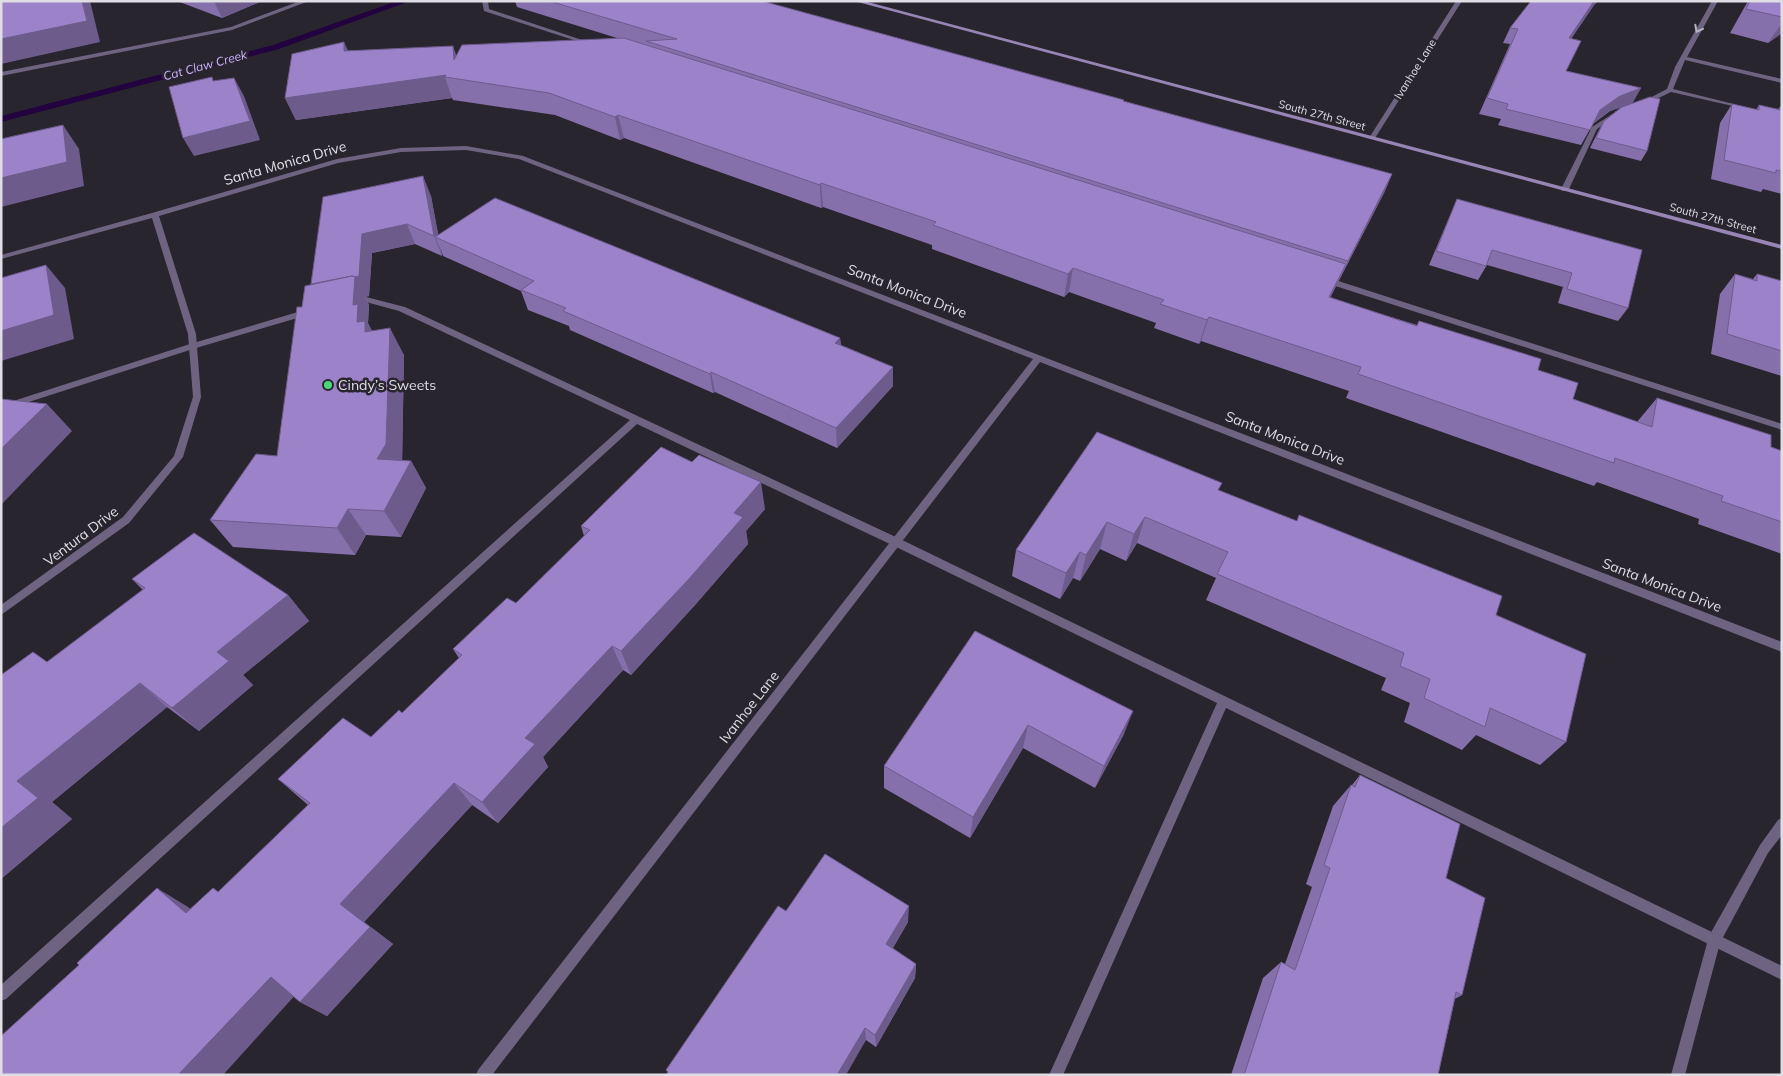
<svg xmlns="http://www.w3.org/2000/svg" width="1783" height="1076" viewBox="0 0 1783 1076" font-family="Mulish,sans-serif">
	<rect width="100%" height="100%" fill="#28252e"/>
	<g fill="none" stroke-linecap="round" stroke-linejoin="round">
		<polygon fill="#220340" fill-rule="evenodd" points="397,1 410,1 279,49 1,122 1,116 273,45"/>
		<g fill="#6e6482" fill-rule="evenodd">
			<polygon points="300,1 309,1 232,30 1,76 1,72 231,27"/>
			<polygon points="482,1 488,1 489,9 594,44 589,45 484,11"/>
			<polygon points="1712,1 1718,1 1687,57 1782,79 1782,83 1685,60 1673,89 1746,107 1746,109 1671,92 1646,104 1642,104 1642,102 1667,89 1675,67"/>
			<polygon points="1617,111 1622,112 1597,129 1569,189 1562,191 1561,189 1592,127"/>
			<polygon points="1323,278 1329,278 1782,424 1782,430 1323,282"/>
			<polygon points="366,297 405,307 900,539 1782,966 1782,980 1226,708 1063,1075 1049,1075 1217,703 892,545 637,424 6,999 1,1001 1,985 630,420 399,311 366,302 354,305 350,302 351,300"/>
			<polygon points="308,309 312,312 311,314 196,348 1,411 1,405 190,344"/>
		</g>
		<g fill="#6e6482" fill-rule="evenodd">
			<polygon points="1456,1 1462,1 1375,138 1370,139 1369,138"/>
			<polygon points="466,146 523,156 1782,642 1782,652 1040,362 492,1075 476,1075 478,1070 1033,359 519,159 466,150 401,152 338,163 159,216 196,334 201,397 183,457 129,523 1,615 1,605 123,517 174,456 193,397 188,334 152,218 1,259 1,255 152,213 337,159 401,148"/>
		</g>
		<polygon fill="#6e6482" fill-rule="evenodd" points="1782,818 1782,835 1768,853 1720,943 1685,1075 1671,1075 1709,936 1760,845 1778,820"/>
		<polygon fill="#9786b5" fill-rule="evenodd" points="854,1 864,1 1782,245 1782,249"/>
	</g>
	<g fill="#8670ac">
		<polygon points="177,1 262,1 222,18"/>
		<polygon points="515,1 762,1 1124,102 1392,174 1384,193 1330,298 1417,325 1419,321 1538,370 1573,399 1637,422 1657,398 1771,447 1782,451 1782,554 1698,524 1699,519 1597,482 1594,486 1346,398 1349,391 1201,341 1199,344 1154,328 1156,323 1069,292 1064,297 932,249 932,245 823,207 821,208 624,138 620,140 555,115 453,100 452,98 296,120 285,98 348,51 456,56 617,38 517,7"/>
		<polygon points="1531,1 1598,1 1594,5 1571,39 1566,71 1641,88 1632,103 1647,151 1641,161 1590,148 1599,130 1604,121 1621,107 1610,111 1593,124 1581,145 1498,125 1501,119 1479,114 1510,44 1503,43 1510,28"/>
		<polygon points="1748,1 1782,1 1782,33 1768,43 1730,33"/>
		<polygon points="1732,104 1756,110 1759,105 1778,109 1782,105 1782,194 1763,189 1761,192 1711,179 1720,123"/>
		<polygon points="431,196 438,235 840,338 841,345 893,367 893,386 837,448 715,392 713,393 570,330 569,326 528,310 521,291 443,256 441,250 442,256 415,244 372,253 369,296 365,297 369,305 368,323 372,331 404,355 402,461 411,461 426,488 401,537 366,535 355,555 233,547 210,520 277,456 302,307 311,285"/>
		<polygon points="1457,199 1628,308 1618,321 1558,303 1563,287 1487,265 1478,280 1429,265 1451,213"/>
		<polygon points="1735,274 1753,279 1757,274 1782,281 1782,376 1711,354 1720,294"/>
		<polygon points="1097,432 1219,490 1496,615 1566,742 1540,765 1476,735 1462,750 1404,722 1410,703 1381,690 1386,678 1206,600 1216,578 1137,543 1126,561 1100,549 1080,581 1073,578 1060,599 1012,576 1016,550"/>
		<polygon points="765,509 746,531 748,544 695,605 631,675 623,670 543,757 548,767 498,823 472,805 364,922 393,944 327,1016 300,1002 188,907 191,909 213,888 219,892 308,805 278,779 371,737 402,713 459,658 453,649 516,603 584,536 581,526"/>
		<polygon points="132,579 288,595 309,621 243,675 253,685 199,731 167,707 52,802 72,819 1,879 1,675 47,662 143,590"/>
		<polygon points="975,631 1124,734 1095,788 1023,748 970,838 884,788 884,766"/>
		<polygon points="1360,775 1446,878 1462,995 1455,999 1438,1075 1231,1075 1263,978 1281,962 1285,964 1312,887 1306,884 1333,806 1351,785 1352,785"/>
		<polygon points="786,911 908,922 893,948 916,964 915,978 876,1047 866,1040 668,1073 666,1070"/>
	</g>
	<g fill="#6d5b8c">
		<polygon points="82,1 90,1 100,42 1,64 1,39"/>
		<polygon points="214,1 262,1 222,18"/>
		<polygon points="1594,1 1598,1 1594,5 1561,53 1569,38"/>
		<polygon points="1782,23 1782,33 1768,43"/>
		<polygon points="344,42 354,64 344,51"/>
		<polygon points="453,46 461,68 454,60"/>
		<polygon points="446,75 445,77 452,98 296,120 285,98"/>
		<polygon points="234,78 244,96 260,140 194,156 183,138"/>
		<polygon points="1641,88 1632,104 1610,111 1591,125 1600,110 1620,96"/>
		<polygon points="618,115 624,138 620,140 615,117"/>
		<polygon points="63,125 79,149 84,186 1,207 1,178"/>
		<polygon points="1392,174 1384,193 1339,280 1348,261"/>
		<polygon points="423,176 431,196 439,238 435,237 441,250 442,256 434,236"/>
		<polygon points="821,183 823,207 821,208 820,185"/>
		<polygon points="407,224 415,244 372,253 369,296 365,297 369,305 368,323 380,349 311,284 362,234"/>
		<polygon points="1346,264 1335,288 1318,321 1329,297"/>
		<polygon points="46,265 65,288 74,339 1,361 1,331"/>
		<polygon points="1073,268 1069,292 1064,297 1068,274"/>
		<polygon points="1209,317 1201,341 1199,344 1207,320"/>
		<polygon points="390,328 404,355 402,471 377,459"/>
		<polygon points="840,338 841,357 835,343"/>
		<polygon points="893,367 893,386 837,448 836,428"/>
		<polygon points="711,372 715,392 713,393 710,374"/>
		<polygon points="47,404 72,431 1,505 1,449"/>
		<polygon points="411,461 426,488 401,537 384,511"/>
		<polygon points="761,482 765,509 746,531 748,544 695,605 631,675 621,651 734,513"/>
		<polygon points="348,509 366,535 355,555 337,528"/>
		<polygon points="1145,517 1137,543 1126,561 1134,534"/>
		<polygon points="1107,522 1100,549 1080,581 1086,555"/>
		<polygon points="1080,552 1073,578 1060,599 1066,573"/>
		<polygon points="288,595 309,621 243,675 253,685 199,731 172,708 217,652"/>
		<polygon points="612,646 623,670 543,757 548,767 498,823 482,802 525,738"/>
		<polygon points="140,683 167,707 52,802 72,819 1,879 1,828 17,781"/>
		<polygon points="1133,711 1124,734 1095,788 1104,766"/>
		<polygon points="1028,725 1023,748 970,838 973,817"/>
		<polygon points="454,783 472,805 364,922 393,944 327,1016 300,1002 340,904"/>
		<polygon points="157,888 188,907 217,931 186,913"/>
		<polygon points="909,906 908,922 886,959 886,944"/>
		<polygon points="916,964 915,978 876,1047 875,1035"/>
		<polygon points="271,977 298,992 223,1075 178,1075"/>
		<polygon points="865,1028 866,1040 846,1075 837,1075"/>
	</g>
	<g fill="#9c82c8" stroke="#6d5b8c">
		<polygon points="1,1 82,1 87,21 1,39"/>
		<polygon points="549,1 762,1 1124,100 1123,101 1392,174 1348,261 646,41 677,39"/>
		<polygon points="1531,1 1594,1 1569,38 1581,41 1566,71 1641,88 1620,96 1600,110 1590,130 1506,109 1508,104 1487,98 1518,29 1510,28"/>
		<polygon points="1750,1 1782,1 1782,17 1746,9"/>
		<polygon points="624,38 1346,264 1329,297 1417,326 1419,321 1541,359 1538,370 1578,383 1573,399 1652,427 1657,398 1771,435 1771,447 1782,451 1782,522 1721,501 1723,496 1615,458 1614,463 1358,374 1361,367 1209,317 1207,320 1160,304 1164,300 1073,268 1068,274 933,225 936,222 821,183 820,185 618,115 615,117 549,93 445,77 446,75 285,98 292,54 344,42 344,51 453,46 454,60 462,45"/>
		<polygon points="212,77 213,81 234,78 250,121 183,138 169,87"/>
		<polygon points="1650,97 1660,99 1647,151 1596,138 1604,121 1622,107"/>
		<polygon points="1732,104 1759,110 1759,105 1780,110 1782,105 1782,171 1776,170 1776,173 1724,160"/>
		<polygon points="63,125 67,162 1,178 1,139"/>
		<polygon points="423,176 434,236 407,224 362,234 359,276 355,277 352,276 311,284 323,197"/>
		<polygon points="495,198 840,338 835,343 893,367 836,428 711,372 710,374 563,311 566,308 521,290 534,281 435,237"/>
		<polygon points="1457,199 1642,250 1628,308 1567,289 1572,273 1492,250 1486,266 1436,251"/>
		<polygon points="46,265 54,315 1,331 1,278"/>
		<polygon points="1735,274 1757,281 1757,274 1782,281 1782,351 1727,334"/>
		<polygon points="352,276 355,277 353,305 358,304 357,322 365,321 365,332 390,328 386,444 377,459 411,461 384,511 348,509 337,528 210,520 256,454 277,456 297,307 302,307 305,286"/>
		<polygon points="1,399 47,404 1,449"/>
		<polygon points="1097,432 1222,483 1218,490 1297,521 1299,515 1502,596 1496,615 1586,654 1566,742 1490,708 1485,727 1424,698 1430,679 1400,666 1404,653 1217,574 1228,552 1145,517 1134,534 1107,522 1086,555 1080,552 1066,573 1016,550"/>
		<polygon points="661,447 692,462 699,455 761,482 734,513 743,517 688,580 621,651 612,646 525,738 535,744 482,802 454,783 340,904 370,927 300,1002 271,977 178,1075 1,1075 1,1036 79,965 77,963 157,888 186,913 213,888 218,892 310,803 278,779 343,718 371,737 399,710 402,713 462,655 453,649 507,598 516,603 590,530 581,526"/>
		<polygon points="194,533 288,595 217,652 229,661 172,708 140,683 17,781 38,798 1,828 1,675 33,652 47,662 145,588 132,579"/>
		<polygon points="975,631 1133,711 1104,766 1028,725 973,817 884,766"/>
		<polygon points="1360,775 1460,824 1446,878 1485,898 1462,995 1456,992 1438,1075 1244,1075 1281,962 1295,970 1330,868 1324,865 1351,785 1355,787"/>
		<polygon points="825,854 909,906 886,944 916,964 875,1035 865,1028 837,1075 666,1075 668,1072 666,1070 778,906 786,911"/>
	</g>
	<defs><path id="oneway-chevron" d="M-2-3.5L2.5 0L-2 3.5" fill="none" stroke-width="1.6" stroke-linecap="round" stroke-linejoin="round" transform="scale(1.25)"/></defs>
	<use stroke="#b8b3c2" href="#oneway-chevron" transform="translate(1698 29) rotate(118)"/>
	<circle fill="#4ad777" stroke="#28252e" stroke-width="2" cx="328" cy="385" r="5"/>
	<g text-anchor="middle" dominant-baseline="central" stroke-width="5" stroke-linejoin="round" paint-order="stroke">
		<g font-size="11" fill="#e0dee4" stroke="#28252e">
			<text transform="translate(1415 69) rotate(-58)">Ivanhoe Lane</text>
			<text transform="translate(1322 115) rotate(15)">South 27th Street</text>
			<text transform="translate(1713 218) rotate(15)">South 27th Street</text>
		</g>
		<g font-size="12" font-style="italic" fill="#cdb2fe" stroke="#28252e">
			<text transform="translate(205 65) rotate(-15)">Cat Claw Creek</text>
		</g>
		<g font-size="14" fill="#e0dee4" stroke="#28252e">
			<text transform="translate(285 163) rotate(-16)">Santa Monica Drive</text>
			<text transform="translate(907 291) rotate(21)">Santa Monica Drive</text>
			<text transform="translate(1285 438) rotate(21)">Santa Monica Drive</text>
			<text transform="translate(81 536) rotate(-37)">Ventura Drive</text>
			<text transform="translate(1662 585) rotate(21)">Santa Monica Drive</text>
			<text transform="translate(749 707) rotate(-52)">Ivanhoe Lane</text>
		</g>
		<g font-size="14" fill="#e0dee4" stroke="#28252e" text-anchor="start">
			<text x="338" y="385">Cindy’s Sweets</text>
		</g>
	</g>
	<rect width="1783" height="1076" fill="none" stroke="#e0dee4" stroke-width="5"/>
</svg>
